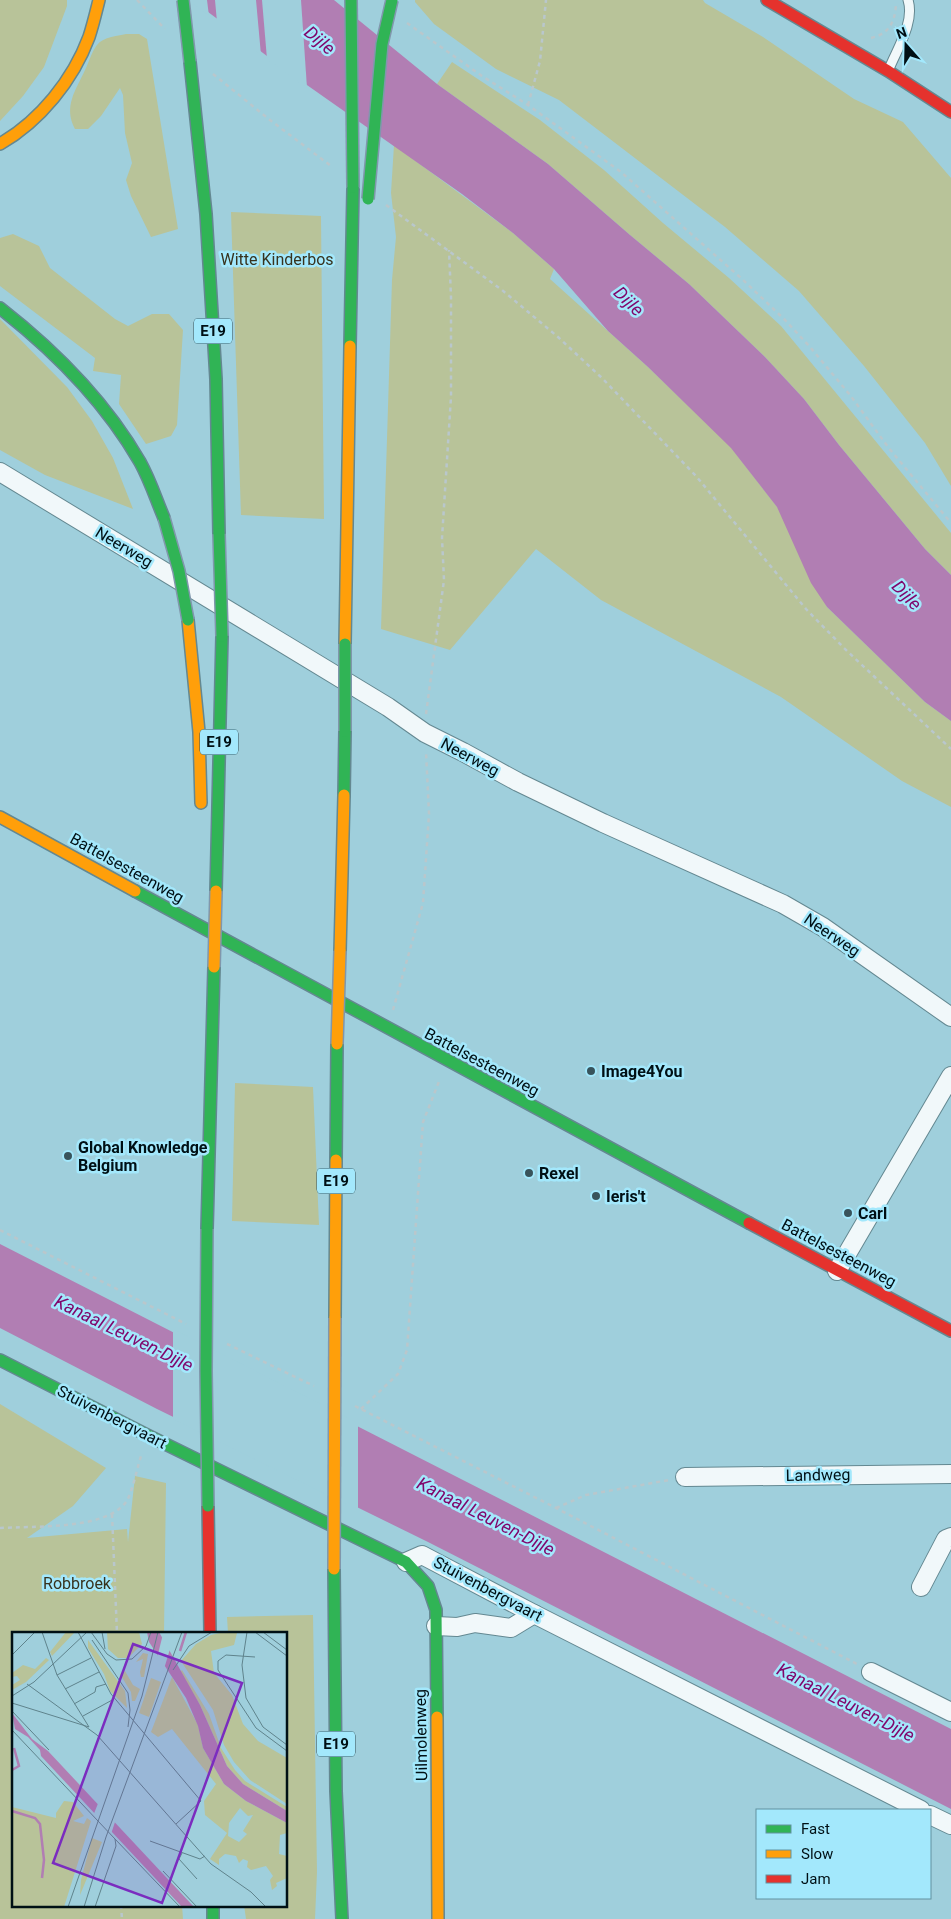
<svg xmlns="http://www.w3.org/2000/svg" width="951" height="1919" viewBox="0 0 951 1919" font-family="Roboto,sans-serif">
	<rect width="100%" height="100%" fill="#9fcfdc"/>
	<g fill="#b8c399">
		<polygon points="0,0 67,0 67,6 44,67 23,96 0,121"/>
		<polygon points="415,0 703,0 705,3 763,37 854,99 903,122 951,178 951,486 925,443 864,366 799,291 725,227 559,100 496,69 434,24 415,2"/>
		<path d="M126,34h13l8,5 31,190 -27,8 -20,-41 -5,-16 6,-17 -7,-30 -2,-38 -3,-7 -19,28 -13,13h-13c-12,-23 1,-39 10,-59 4,-8 7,-19 12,-25 6,-8 20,-9 29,-11z"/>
		<polygon points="452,62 540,120 604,170 663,223 729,278 781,326 951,533 951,575 925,549 839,445 804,399 765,357 689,284 630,235 548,164 437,84"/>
		<polygon points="394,145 513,233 554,269 550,279 648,367 730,446 778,508 827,607 925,702 951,721 951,807 902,781 781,697 601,600 536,549 450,650 381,629 392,280 396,237 391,193"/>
		<polygon points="231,212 321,216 324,519 241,515"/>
		<polygon points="13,234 39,246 50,268 115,319 128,326 152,314 169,314 183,330 177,425 171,436 146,444 119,404 121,375 93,371 95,358 0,286 0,238"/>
		<polygon points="0,319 67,387 92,421 113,458 133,509 45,475 0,450"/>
		<polygon points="235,1083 313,1087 319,1225 232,1221"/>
		<polygon points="0,1404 106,1468 73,1506 27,1538 127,1529 128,1542 135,1476 166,1483 164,1633 14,1633 14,1905 182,1905 183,1919 0,1919"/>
		<polygon points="313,1615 317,1872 315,1919 246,1919 244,1905 286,1905 286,1633 228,1633 227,1617"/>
	</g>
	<g fill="#b17eb3">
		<polygon points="192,0 334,0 437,84 548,164 630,235 689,284 765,357 804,399 839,445 925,549 951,575 951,721 925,702 827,607 811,583 777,507 731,448 648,367 608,331 554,269 513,233 462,194 287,71"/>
		<polygon points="0,1244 951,1729 951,1809 428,1542 157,1409 0,1328"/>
	</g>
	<g fill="#9fcfdc">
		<polygon points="190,0 207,0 209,16 191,2"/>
		<polygon points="215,0 256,0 261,55 217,22"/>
		<polygon points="262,0 301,0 307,88 267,59"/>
		<polygon points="173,1329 358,1423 358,1510 173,1419"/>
	</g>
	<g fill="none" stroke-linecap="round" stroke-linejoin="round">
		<defs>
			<path id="lane" d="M889,69c8,-20 26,-47 19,-69"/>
			<g id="street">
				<polyline points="0,472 388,707 425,733 463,752 518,782 603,823 783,904 823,927 951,1017"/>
				<polyline points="837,1271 951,1076"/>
				<polyline points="685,1477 951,1474"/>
				<polyline points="406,1562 422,1555 534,1614 921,1810"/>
				<polyline points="921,1587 946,1539 951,1537"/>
				<polyline points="436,1626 457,1627 475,1623 511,1628 534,1614"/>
				<polyline points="871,1672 951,1712"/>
				<polyline points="930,1815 951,1825"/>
			</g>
			<g id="fast">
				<polyline points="190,62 206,214 216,379 219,534"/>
				<path d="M0,308c55,43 105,93 140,154 10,18 16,37 24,56"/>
				<polyline points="350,346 353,189"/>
				<polyline points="344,795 345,731"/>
				<polyline points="135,891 749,1223"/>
				<polyline points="216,891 222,636"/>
				<polyline points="336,1160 337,1044"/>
				<polyline points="207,1229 214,967"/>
				<polyline points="0,1360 147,1435 406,1562 428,1586 436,1610 437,1717"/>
				<polyline points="334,1569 336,1791 342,1919"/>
				<polyline points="213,1905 213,1919"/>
			</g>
			<g id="slow">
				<path d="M0,144c40,-23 73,-64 89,-107 4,-12 7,-25 10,-37"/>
				<polyline points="188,620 199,732 201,803"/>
				<polyline points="345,644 350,346"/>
				<polyline points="0,817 135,891"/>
				<polyline points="340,951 344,795"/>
				<polyline points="335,1318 336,1160"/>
				<polyline points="437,1717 438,1919"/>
			</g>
			<g id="jam">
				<polyline points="767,0 888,71 951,112"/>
				<polyline points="749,1223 951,1331"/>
				<polyline points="208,1506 210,1633"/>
			</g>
		</defs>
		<use href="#lane" stroke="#648891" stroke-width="11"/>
		<use href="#street" stroke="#648891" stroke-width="20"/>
		<use href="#fast" stroke="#648891" stroke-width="14"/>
		<use href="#slow" stroke="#648891" stroke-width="14"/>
		<use href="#jam" stroke="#648891" stroke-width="14"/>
		<g stroke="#b9c7cc" stroke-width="2.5" stroke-dasharray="4 4" stroke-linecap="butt">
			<polyline points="137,0 165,29"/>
			<polyline points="407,23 482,76 528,105 621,172 742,279 785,320 810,347 850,395 888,447 951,523"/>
			<path d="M871,38c18,-4 24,-16 25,-34"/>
			<polyline points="213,74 270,120 331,166"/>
			<polyline points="528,105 540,61 546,0"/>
			<polyline points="386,205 502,290 558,337 602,378 696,476 806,609 844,648 951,749"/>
			<polyline points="426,714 444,580 442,538 451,397 451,297 449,250"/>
			<polyline points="393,1010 423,903 429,814 426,752"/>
			<polyline points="0,1230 186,1324"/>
			<polyline points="227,1344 314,1386"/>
			<polyline points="355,1406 556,1508 857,1664"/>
			<polyline points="361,1409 398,1374 407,1350 423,1122 440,1079"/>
			<polyline points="556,1508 586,1495 669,1480"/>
			<polyline points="112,1514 117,1633"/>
			<path d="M0,1528c33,-2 106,2 126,-26 6,-8 12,-38 16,-49"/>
			<polyline points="121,1905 122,1919"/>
		</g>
		<use href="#lane" stroke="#f1f8fa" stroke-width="9"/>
		<use href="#street" stroke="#f1f8fa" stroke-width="18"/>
		<use href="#fast" stroke="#30b455" stroke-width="11"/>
		<use href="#slow" stroke="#ff9f0a" stroke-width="11"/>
		<use href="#jam" stroke="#e5322d" stroke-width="11"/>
		<defs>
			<g id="fast-bridge">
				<polyline points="183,0 190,62"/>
				<polyline points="351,0 353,187"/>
				<polyline points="368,199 382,44 392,0"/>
				<polyline points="164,518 179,571 188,620"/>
				<polyline points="219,534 222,636"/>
				<polyline points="345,644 345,731"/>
				<polyline points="207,1229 206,1371 208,1506"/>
			</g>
			<g id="slow-bridge">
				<polyline points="214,967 216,891"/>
				<polyline points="337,1044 340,951"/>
				<polyline points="334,1569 335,1318"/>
			</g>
		</defs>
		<use href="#fast-bridge" stroke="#8097ac" stroke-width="14" stroke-linecap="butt"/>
		<use href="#slow-bridge" stroke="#8097ac" stroke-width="14" stroke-linecap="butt"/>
		<use href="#fast-bridge" stroke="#30b455" stroke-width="11"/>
		<use href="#slow-bridge" stroke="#ff9f0a" stroke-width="11"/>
	</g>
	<g fill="#38535b" stroke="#a3e8fc" stroke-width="2">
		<circle cx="591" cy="1071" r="5"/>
		<circle cx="68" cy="1156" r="5"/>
		<circle cx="529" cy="1173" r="5"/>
		<circle cx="596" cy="1196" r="5"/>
		<circle cx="848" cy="1213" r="5"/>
	</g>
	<g text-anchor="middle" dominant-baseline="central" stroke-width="5" stroke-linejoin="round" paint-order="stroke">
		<g fill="#a3e8fc" stroke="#31515a" stroke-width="1">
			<rect x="194" y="318.5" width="38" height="25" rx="4"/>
			<rect x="200" y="729.5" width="38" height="25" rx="4"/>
			<rect x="317" y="1168.5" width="38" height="25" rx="4"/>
			<rect x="317" y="1731.5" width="38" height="25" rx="4"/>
		</g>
		<g font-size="15" font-weight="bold" fill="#001015">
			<text x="213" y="331">E19</text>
			<text x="219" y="742">E19</text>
			<text x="336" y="1181">E19</text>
			<text x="336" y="1744">E19</text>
		</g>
		<g font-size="16" fill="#37321d" stroke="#a3e8fc">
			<text x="277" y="259">Witte Kinderbos</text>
			<text x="77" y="1583">Robbroek</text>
		</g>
		<g font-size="16" fill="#001015" stroke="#a3e8fc">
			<text transform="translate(124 547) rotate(31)">Neerweg</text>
			<text transform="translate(470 757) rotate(28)">Neerweg</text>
			<text transform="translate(127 868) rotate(29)">Battelsesteenweg</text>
			<text transform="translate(832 935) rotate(34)">Neerweg</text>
			<text transform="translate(482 1062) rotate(28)">Battelsesteenweg</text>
			<text transform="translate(839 1253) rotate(28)">Battelsesteenweg</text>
			<text transform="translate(112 1417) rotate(27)">Stuivenbergvaart</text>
			<text transform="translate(818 1475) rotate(-1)">Landweg</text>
			<text transform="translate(488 1589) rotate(28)">Stuivenbergvaart</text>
			<text transform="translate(421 1735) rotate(-91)">Uilmolenweg</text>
		</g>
		<g font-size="16" font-weight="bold" fill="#001015" stroke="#a3e8fc" text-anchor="start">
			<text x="601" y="1071">Image4You</text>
			<text x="78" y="1147">Global Knowledge<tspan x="78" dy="18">Belgium</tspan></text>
			<text x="539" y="1173">Rexel</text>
			<text x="606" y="1196">Ieris't</text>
			<text x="858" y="1213">Carl</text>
		</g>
		<g font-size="18" font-style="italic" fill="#80076c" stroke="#a3e8fc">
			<text transform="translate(320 40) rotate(40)">Dijle</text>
			<text transform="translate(629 301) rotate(45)">Dijle</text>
			<text transform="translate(907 595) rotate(46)">Dijle</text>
			<text transform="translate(124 1333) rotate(26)">Kanaal Leuven-Dijle</text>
			<text transform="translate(486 1516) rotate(27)">Kanaal Leuven-Dijle</text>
			<text transform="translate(846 1702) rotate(27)">Kanaal Leuven-Dijle</text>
		</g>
	</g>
	<g transform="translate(12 1632)">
		<rect width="275" height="275" fill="#9fcfdc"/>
		<path d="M54,0h9l-23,24 -2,-4zM95,0h32l3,12 -14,14h-10l-10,-9zM212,0l13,1 -3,12 -23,6 3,22 18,22 11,29 15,17 29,17v46l-37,-24 -16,-18 -10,-17 -11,-35 -32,-49 15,-17 15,-9zM76,8l37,51 2,17 -17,-17 -6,-17 -16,-26zM131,21l5,1 -4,23h-3l-1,-5 3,-13 -7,3zM34,26l3,2 -23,22 -14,8v-5l8,-5 -3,-4 -5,1v-4l11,-8 12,4zM170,38l27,44 12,34 14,22 10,11 42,26v4l-44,-27 -16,-18 -27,-61 -20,-33zM113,39l8,14 7,4 -5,12h-3l-1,-9 -11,-18zM160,45l26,48 5,23 21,36 22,17 41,22v10l-7,2 -1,19 8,2v22l-11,5 1,3 -5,4 -2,-10 3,-4 -7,-10 -15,4 -4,-3 1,-6 -5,-2 -4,4 -3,-7 -11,-2 -6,5v6l-9,-6 17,-26 -22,-18 -1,-14 12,-17 -44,-55 -14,8 -7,-5zM228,176l8,8 5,-1 -10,16 4,3 -8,8 -11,-6 1,-13zM139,46l10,4 -12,35 -10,-4zM52,169l9,1 11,14 -11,5 11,3 3,-6 4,3 -27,86h-52v-100l44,11v-5zM80,206l10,4 -22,53 1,-15z" fill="#b8c399" fill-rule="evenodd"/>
		<path d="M135,0h12l41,73 27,61 16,18 44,27v12l-41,-22 -22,-17 -21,-36 -5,-22 -12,-28 -37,-56zM0,81l20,26 16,12 146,156h-12l-141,-151 -1,-6 -12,-13 -13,-8z" fill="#b17eb3"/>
		<path d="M151,2l7,15 -6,20 -7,-11zM87,169l17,18 -5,15 -18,-18z" fill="#9fcfdc"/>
		<path fill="none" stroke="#b17eb3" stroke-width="2.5" d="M168,19l6,-19M0,138l7,-4 -5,-18M0,179l23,7 5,6 4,36 -2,18"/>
		<path fill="none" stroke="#5f838c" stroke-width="1" d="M66,0l33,62 90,107 -25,23M79,0l16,22M90,0l3,17M235,0l-5,33 4,33 17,29 24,18M243,0l32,24M251,0l24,18M80,8l36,53 2,17 -2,17M95,22l9,6 16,-1 14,-13 5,-14M0,23l23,-23M243,25l-29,-2 -8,6v9l38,58 31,23M161,38l16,-24 23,-14M45,43l34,-17M15,52l70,51 114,129 40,28 15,15M53,57l34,-17M0,64l22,-14 53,-50M0,71l77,24 -32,-52 -15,-43M62,72l21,-12 1,-5 10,-3M0,79l37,39M71,84l31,-17M0,98l103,109 1,7 -21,61M103,207l65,68M138,209l50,18 5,-3M170,221l-3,6 18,20M151,239l34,36M56,275l74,-211 16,-64M72,275l22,-70 76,-205"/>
		<path fill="#7b2cbf" fill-opacity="0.15" stroke="#7b2cbf" stroke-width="2.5" d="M121,12l109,39 -80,220 -109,-40z"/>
		<rect width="275" height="275" fill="none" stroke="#001015" stroke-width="2.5"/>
	</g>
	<rect x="756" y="1809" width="175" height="90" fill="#a3e8fc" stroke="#6292a0"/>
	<rect x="766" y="1825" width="25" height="8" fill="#30b455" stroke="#6292a0"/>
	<text x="801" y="1834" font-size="15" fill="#001015">Fast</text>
	<rect x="766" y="1850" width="25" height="8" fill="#ff9f0a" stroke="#6292a0"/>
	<text x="801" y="1859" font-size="15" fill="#001015">Slow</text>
	<rect x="766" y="1875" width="25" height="8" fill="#e5322d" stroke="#6292a0"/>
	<text x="801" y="1884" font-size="15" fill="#001015">Jam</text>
	<g transform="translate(906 45) rotate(340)" stroke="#a3e8fc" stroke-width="4" paint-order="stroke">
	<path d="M0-4L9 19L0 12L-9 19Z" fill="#001015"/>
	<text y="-8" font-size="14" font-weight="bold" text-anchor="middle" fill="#001015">N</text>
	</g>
</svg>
